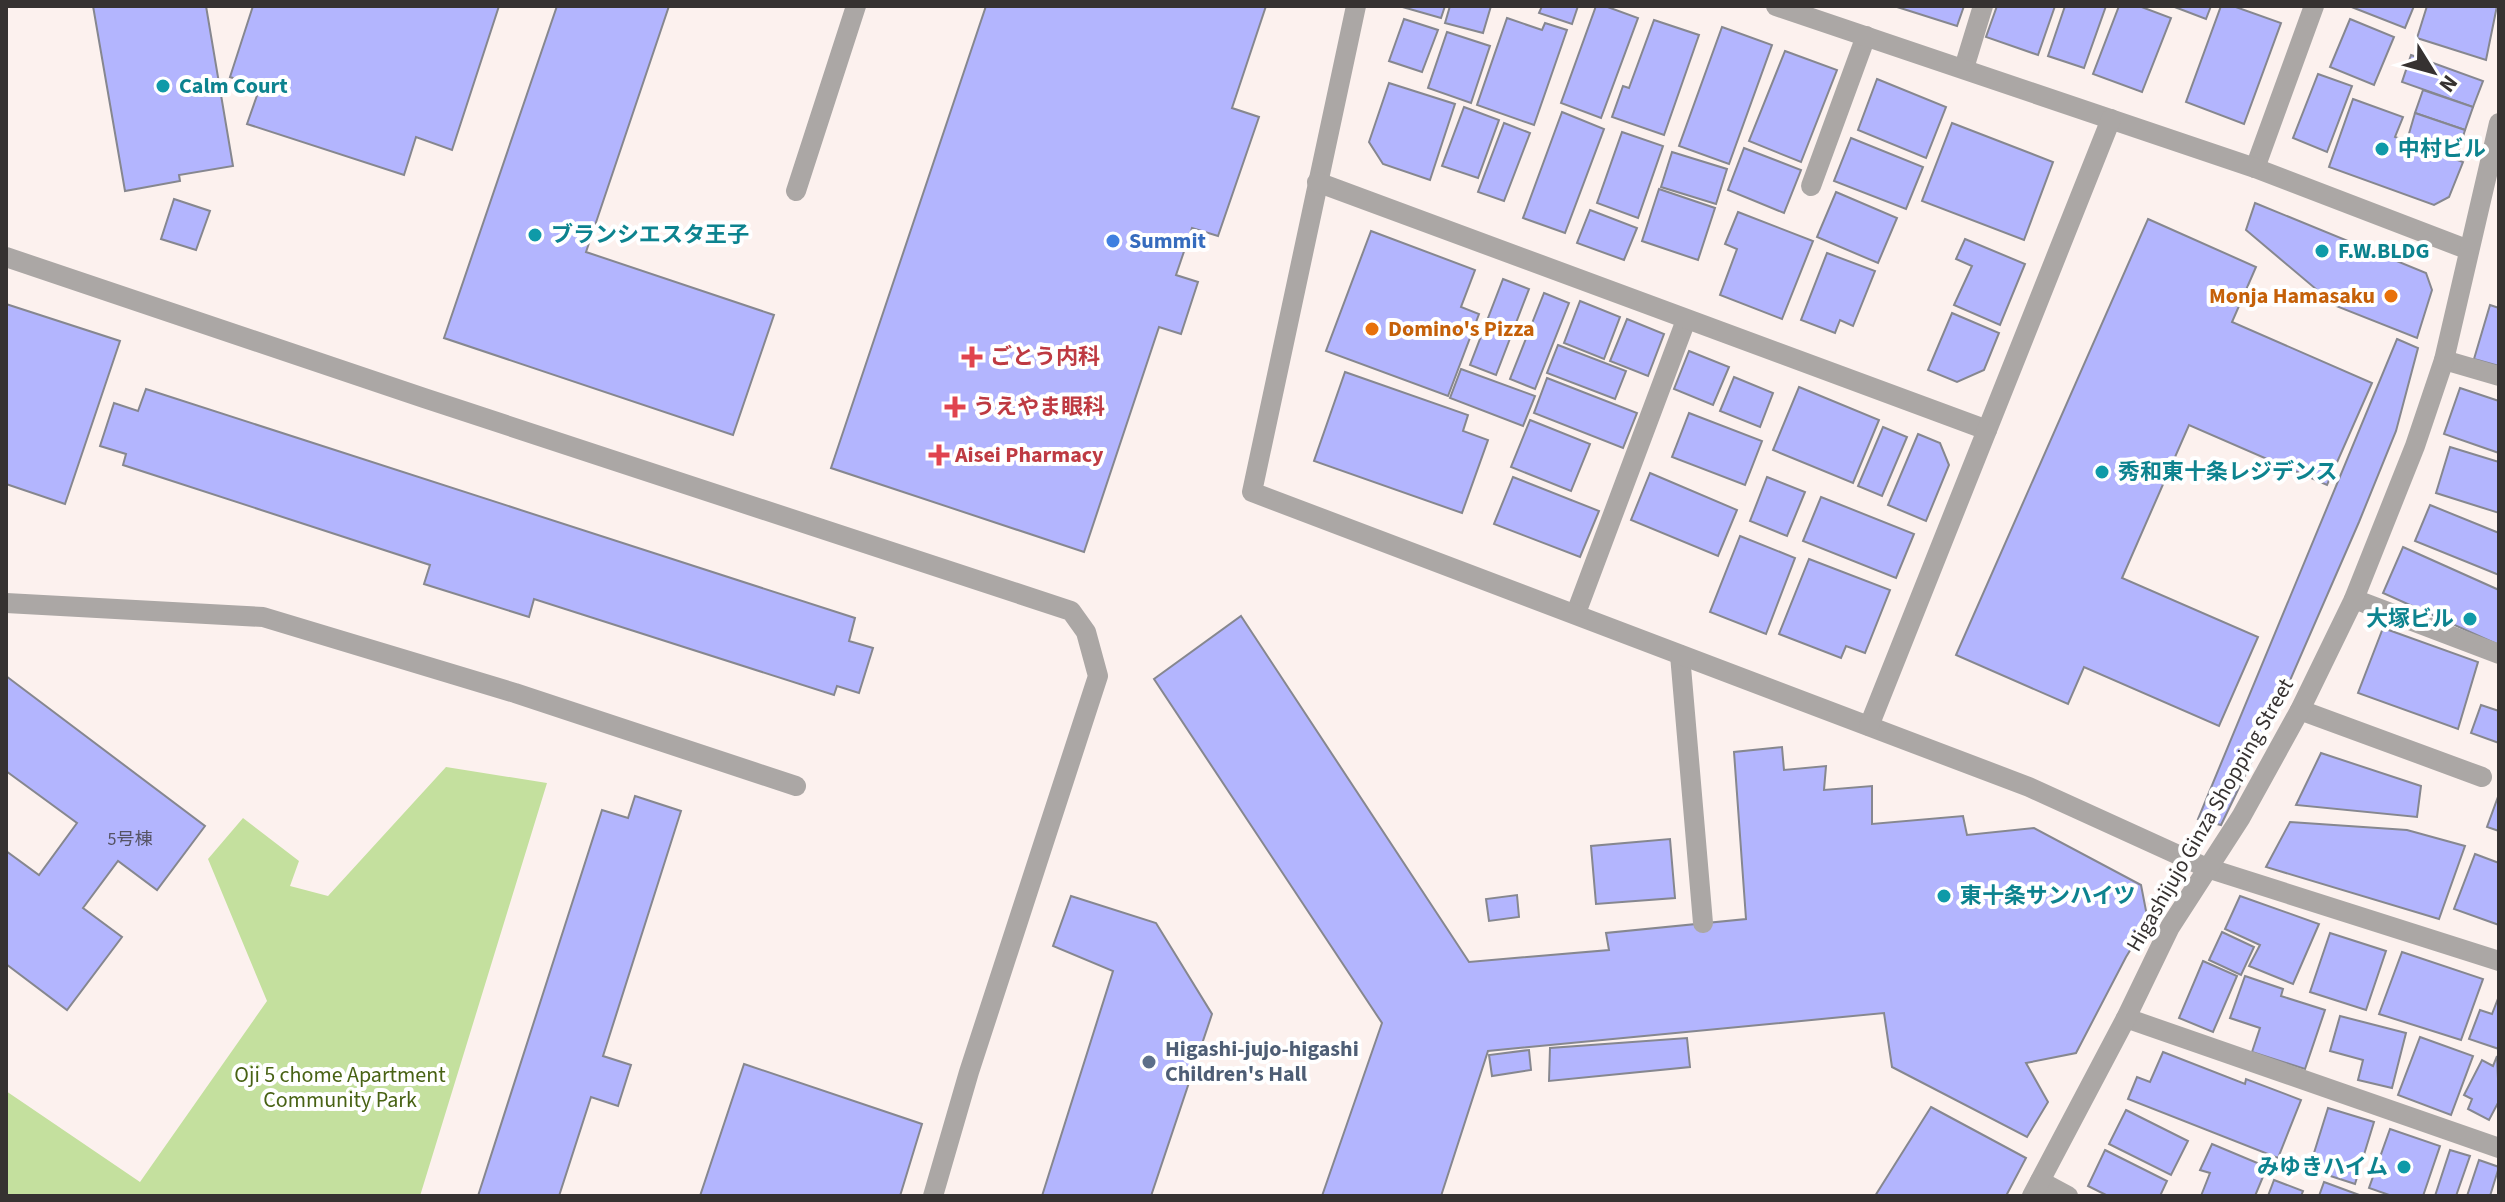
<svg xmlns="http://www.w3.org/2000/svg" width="2505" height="1202" viewBox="0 0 2505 1202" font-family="'Source Sans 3','Noto Sans JP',sans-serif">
	<rect width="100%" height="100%" fill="#fcf1ee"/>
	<polygon fill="#c4e09e" points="446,767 547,783 420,1196 6,1196 6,1091 140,1182 267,1001 208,859 243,818 299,861 290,886 328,896"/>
	<g fill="#b3b5fe" stroke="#86878f" stroke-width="2">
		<polygon points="93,6 206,6 233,166 179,175 180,181 125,191"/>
		<polygon points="253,6 499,6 452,150 416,137 404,175 247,124 260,87 230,77"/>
		<polygon points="557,6 669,6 586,252 774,315 733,435 444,338"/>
		<polygon points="986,6 1266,6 1232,108 1259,117 1218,236 1192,228 1176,275 1198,282 1181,334 1159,327 1084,552 831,468"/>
		<polygon points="1399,6 1445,6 1441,18"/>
		<polygon points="1450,6 1491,6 1483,33 1445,23"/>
		<polygon points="1542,6 1578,6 1572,24 1539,13"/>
		<polygon points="1596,6 1605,6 1638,18 1601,118 1561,103"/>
		<polygon points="1894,6 1964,6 1957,26"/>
		<polygon points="1997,6 2055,6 2038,55 1986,37"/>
		<polygon points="2065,6 2106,6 2084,68 2048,56"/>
		<polygon points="2119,6 2139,6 2171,18 2142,92 2093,74"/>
		<polygon points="2172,6 2211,6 2206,19"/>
		<polygon points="2221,6 2233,6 2281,23 2244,124 2186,102"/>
		<polygon points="2349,6 2414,6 2405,28"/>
		<polygon points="2427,6 2497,6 2486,60 2417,38"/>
		<polygon points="1507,18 1542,30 1545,23 1567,30 1534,125 1477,105"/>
		<polygon points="1404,19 1438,30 1422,72 1389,61"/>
		<polygon points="2350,19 2394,37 2374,85 2330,67"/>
		<polygon points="1654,20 1699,35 1664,135 1612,117 1623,86 1629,88"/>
		<polygon points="1722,27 1772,45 1729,164 1679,146"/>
		<polygon points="1447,32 1490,46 1471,103 1428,88"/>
		<polygon points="1785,51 1837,70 1801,162 1749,141"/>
		<polygon points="2411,55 2483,81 2473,107 2402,82"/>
		<polygon points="2318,74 2352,86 2327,152 2293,138"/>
		<polygon points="1877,79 1946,107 1926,158 1858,130"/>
		<polygon points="1389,83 1455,104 1430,180 1383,164 1369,142"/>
		<polygon points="2423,90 2473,107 2465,130 2415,113"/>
		<polygon points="2353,99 2403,117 2395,137 2463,162 2449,197 2434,205 2329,167"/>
		<polygon points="1464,107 1499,120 1478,178 1442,166"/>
		<polygon points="1562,112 1604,129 1565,233 1523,218"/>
		<polygon points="2415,113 2465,130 2458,154 2408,137"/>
		<polygon points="1504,123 1530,133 1504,201 1478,192"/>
		<polygon points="1952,123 2053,162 2024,240 1922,201"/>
		<polygon points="1622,132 1663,146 1638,218 1597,203"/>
		<polygon points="1851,138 1923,167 1906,209 1834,181"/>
		<polygon points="1744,148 1801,170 1784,213 1728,190"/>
		<polygon points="1672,152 1727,169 1716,204 1661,187"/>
		<polygon points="1659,189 1715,208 1698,260 1642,241"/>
		<polygon points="1836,192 1897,218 1878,263 1817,237"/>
		<polygon points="174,199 210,211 196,250 161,239"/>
		<polygon points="2255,203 2426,273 2432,290 2417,338 2336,306 2246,230"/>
		<polygon points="1590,210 1637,228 1624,260 1577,243"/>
		<polygon points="1738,212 1813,241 1782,319 1720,295 1737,249 1725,244"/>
		<polygon points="2148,219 2256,267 2232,322 2372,383 2327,485 2189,425 2122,578 2258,637 2219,726 2084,667 2068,704 1956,655"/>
		<polygon points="1371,231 1475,270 1461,307 1479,314 1448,396 1326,351"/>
		<polygon points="1965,239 2025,264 2000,325 1954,305 1972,266 1956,259"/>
		<polygon points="1827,253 1875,271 1853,326 1840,320 1835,333 1801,320"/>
		<polygon points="1503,279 1529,289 1496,375 1470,365"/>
		<polygon points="1544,293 1569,303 1535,389 1510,379"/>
		<polygon points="1580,301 1620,317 1604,359 1564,343"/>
		<polygon points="6,304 120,341 65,504 6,484"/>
		<polygon points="2490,305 2499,308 2499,366 2474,359"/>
		<polygon points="1952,313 1999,333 1984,370 1957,382 1928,370"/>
		<polygon points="1627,319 1664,334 1648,376 1610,361"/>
		<polygon points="2397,339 2418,348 2396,431 2359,522 2281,701 2221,825 2198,819"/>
		<polygon points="1558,345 1626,371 1615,399 1547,373"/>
		<polygon points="1689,351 1729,367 1713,405 1674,389"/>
		<polygon points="1461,369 1535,396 1523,426 1450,398"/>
		<polygon points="1345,372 1468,415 1463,431 1488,440 1462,513 1314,461"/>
		<polygon points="1734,377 1773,393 1760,427 1720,411"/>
		<polygon points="1547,378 1637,413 1623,448 1534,413"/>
		<polygon points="1799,387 1879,420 1853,483 1773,450"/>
		<polygon points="2460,388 2499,401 2499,453 2444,434"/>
		<polygon points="146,389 855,618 849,641 873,648 859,693 837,686 834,695 534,599 529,617 424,584 430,565 123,465 126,454 100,446 114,403 138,411"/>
		<polygon points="1689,413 1762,441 1745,485 1672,457"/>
		<polygon points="1530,420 1590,444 1571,491 1511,467"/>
		<polygon points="1883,427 1907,437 1882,496 1858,486"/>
		<polygon points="1918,434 1940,443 1949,465 1926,521 1888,505"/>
		<polygon points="2450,447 2499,462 2499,513 2436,493"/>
		<polygon points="1650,473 1737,510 1718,556 1631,520"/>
		<polygon points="1513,477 1599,511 1580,557 1494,524"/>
		<polygon points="1767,477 1805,492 1787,536 1750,521"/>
		<polygon points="1821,497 1914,534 1896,578 1803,541"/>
		<polygon points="2430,505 2499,533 2499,575 2415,541"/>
		<polygon points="1740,536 1795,558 1766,634 1710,612"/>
		<polygon points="2403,547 2499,590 2499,645 2383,593"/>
		<polygon points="1809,559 1890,590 1865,653 1846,646 1841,658 1779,634"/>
		<polygon points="1241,616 1469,962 1609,950 1606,933 1746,919 1734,752 1782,747 1784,770 1826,766 1824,790 1872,786 1872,824 1963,816 1967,835 2034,828 2141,885 2148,921 2126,957 2076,1053 2026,1063 2048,1102 2027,1137 1892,1067 1884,1013 1488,1051 1441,1196 1322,1196 1382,1023 1154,679"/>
		<polygon points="2383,628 2478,662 2458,729 2358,693"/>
		<polygon points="6,676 205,826 157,890 118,861 83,908 122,937 67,1010 6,964 6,851 39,875 77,823 6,771"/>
		<polygon points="2481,705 2499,711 2499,743 2471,733"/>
		<polygon points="2321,753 2421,786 2417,817 2296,805"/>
		<polygon points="2499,794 2499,831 2487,827"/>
		<polygon points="635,796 681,811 603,1056 631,1065 618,1106 591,1097 559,1196 478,1196 602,810 628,818"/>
		<polygon points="2290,822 2407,830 2465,846 2439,919 2266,867"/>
		<polygon points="1670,839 1675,898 1596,904 1591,846"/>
		<polygon points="2475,854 2499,863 2499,925 2454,909"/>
		<polygon points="1517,895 1519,917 1489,921 1486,899"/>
		<polygon points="1071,896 1156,923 1212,1014 1151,1196 1042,1196 1113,971 1053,946"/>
		<polygon points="2240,896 2319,924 2293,984 2249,966 2260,945 2225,929"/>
		<polygon points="2222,932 2254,947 2241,975 2209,960"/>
		<polygon points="2330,933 2386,951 2366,1010 2310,992"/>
		<polygon points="2402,952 2483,979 2461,1040 2379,1014"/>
		<polygon points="2203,961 2237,976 2213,1032 2179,1018"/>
		<polygon points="2245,976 2283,989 2281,996 2325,1010 2305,1069 2252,1052 2260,1028 2230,1018"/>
		<polygon points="2499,996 2499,1049 2469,1039 2480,1010 2492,1014"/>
		<polygon points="2340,1016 2406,1033 2392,1088 2358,1080 2363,1060 2330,1051"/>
		<polygon points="2420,1037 2473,1056 2451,1115 2398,1095"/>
		<polygon points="1687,1038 1690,1067 1549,1081 1550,1048"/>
		<polygon points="1529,1050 1531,1070 1492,1076 1489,1055"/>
		<polygon points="2163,1052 2245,1084 2246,1079 2301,1100 2278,1158 2128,1099 2137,1077 2150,1082"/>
		<polygon points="2497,1056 2499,1101 2489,1120 2468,1109 2472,1099 2464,1095 2482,1060 2493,1066"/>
		<polygon points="744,1064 922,1124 900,1196 700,1196"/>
		<polygon points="1931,1107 2026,1158 2006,1196 1875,1196"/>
		<polygon points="2328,1108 2374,1122 2355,1184 2309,1169"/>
		<polygon points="2126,1110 2188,1141 2171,1175 2109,1144"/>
		<polygon points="2390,1129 2440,1146 2423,1196 2392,1196 2369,1188"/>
		<polygon points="2212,1144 2267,1167 2255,1196 2201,1196 2210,1173 2200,1170"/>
		<polygon points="2105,1150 2167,1181 2160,1196 2108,1196 2088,1186"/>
		<polygon points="2450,1150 2470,1156 2456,1196 2435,1196"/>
		<polygon points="2479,1160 2499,1167 2490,1196 2467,1196"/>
		<polygon points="2274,1180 2303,1191 2301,1196 2268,1196"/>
		<polygon points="2324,1182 2362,1196 2319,1196"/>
	</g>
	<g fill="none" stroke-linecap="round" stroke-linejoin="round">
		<g stroke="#aba7a5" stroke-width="20">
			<polyline points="1964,68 1983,6"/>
			<polyline points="2255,168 2314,6"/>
			<polyline points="1811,186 1866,36"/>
			<polyline points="796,191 856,6"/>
			<polyline points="2354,599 2499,654"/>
			<polyline points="6,603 263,617 515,693 796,786"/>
			<polyline points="1576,613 1686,320"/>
			<polyline points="1680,655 1703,923"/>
			<polyline points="2300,710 2482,777"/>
			<polyline points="2126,1018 2499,1148"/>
			<polyline points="2040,1181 2068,1196"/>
		</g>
		<g stroke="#aba7a5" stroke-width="20">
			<polyline points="1356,6 1252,492 2029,787 2207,868 2499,961"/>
			<polyline points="1776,6 2255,168 2469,250"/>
			<polyline points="1317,182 1987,430"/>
			<polyline points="6,257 424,398 1071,611 1086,632 1098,676 969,1072 933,1196"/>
			<polyline points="2444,360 2499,376"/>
			<polyline points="1869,726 2111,119"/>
			<polyline points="2032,1196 2126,1018 2170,927 2241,817 2300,710 2354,599 2415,446 2444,360 2499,123"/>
		</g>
	</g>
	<g fill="#0f9aa8" stroke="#fff" stroke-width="3">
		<circle cx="163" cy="86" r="8"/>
		<circle cx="2382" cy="149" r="8"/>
		<circle cx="535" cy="235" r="8"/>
		<circle cx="2322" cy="251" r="8"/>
		<circle cx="2102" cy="472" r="8"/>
		<circle cx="2470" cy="619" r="8"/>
		<circle cx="1944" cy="896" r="8"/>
		<circle cx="2404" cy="1167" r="8"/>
	</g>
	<circle fill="#3f7fe0" stroke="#fff" stroke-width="3" cx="1113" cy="241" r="8"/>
	<g fill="#e8710a" stroke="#fff" stroke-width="3">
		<circle cx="2391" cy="296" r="8"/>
		<circle cx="1372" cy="329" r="8"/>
	</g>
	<g fill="#e0444e" stroke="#fff" stroke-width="3">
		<path d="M968 345h8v8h8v8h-8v8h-8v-8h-8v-8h8z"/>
		<path d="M951 395h8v8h8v8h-8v8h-8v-8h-8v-8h8z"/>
		<path d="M935 443h8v8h8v8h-8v8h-8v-8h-8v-8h8z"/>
	</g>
	<circle fill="#5c6f8a" stroke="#fff" stroke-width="3" cx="1149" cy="1062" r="8"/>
	<g text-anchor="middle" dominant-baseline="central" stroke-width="8" stroke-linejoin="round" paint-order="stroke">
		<g font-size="18" fill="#555364">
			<text x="130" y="839">5号棟</text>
		</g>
		<g font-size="22" font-weight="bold" fill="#0d838f" stroke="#fff" text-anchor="start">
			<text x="179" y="86">Calm Court</text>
			<text x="2398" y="149">中村ビル</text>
			<text x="551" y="235">ブランシエスタ王子</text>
			<text x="2338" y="251">F.W.BLDG</text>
			<text x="2118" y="472">秀和東十条レジデンス</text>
			<text x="2454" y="619" text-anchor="end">大塚ビル</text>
			<text x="1960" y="896">東十条サンハイツ</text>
			<text x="2388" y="1167" text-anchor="end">みゆきハイム</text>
		</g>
		<g font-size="22" font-weight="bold" fill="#366cbe" stroke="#fff" text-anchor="start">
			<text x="1129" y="241">Summit</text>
		</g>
		<g font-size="22" font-weight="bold" fill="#c56008" stroke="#fff" text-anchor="end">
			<text x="2375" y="296">Monja Hamasaku</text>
			<text x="1388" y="329" text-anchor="start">Domino's Pizza</text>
		</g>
		<g font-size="22" font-weight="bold" fill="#be3a42" stroke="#fff" text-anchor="start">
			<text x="990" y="357">ごとう内科</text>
			<text x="973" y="407">うえやま眼科</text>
			<text x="955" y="455">Aisei Pharmacy</text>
		</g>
		<g font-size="22" fill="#363231" stroke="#fff">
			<text transform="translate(2210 815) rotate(-60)">Higashijujo Ginza Shopping Street</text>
		</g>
		<g font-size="22" font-weight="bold" fill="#4e5e75" stroke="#fff" text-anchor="start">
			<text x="1165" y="1049">Higashi-jujo-higashi<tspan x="1165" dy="25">Children's Hall</tspan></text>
		</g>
		<g font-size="22" fill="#486214" stroke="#fff">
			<text x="340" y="1075">Oji 5 chome Apartment<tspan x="340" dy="25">Community Park</tspan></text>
		</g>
	</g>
	<rect width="2505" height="1202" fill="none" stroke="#363231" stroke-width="16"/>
	<g transform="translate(2433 72) rotate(127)" stroke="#ffffff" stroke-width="6" paint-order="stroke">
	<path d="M0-6L14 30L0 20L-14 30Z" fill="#363231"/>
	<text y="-12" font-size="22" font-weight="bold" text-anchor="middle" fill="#363231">N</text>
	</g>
</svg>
